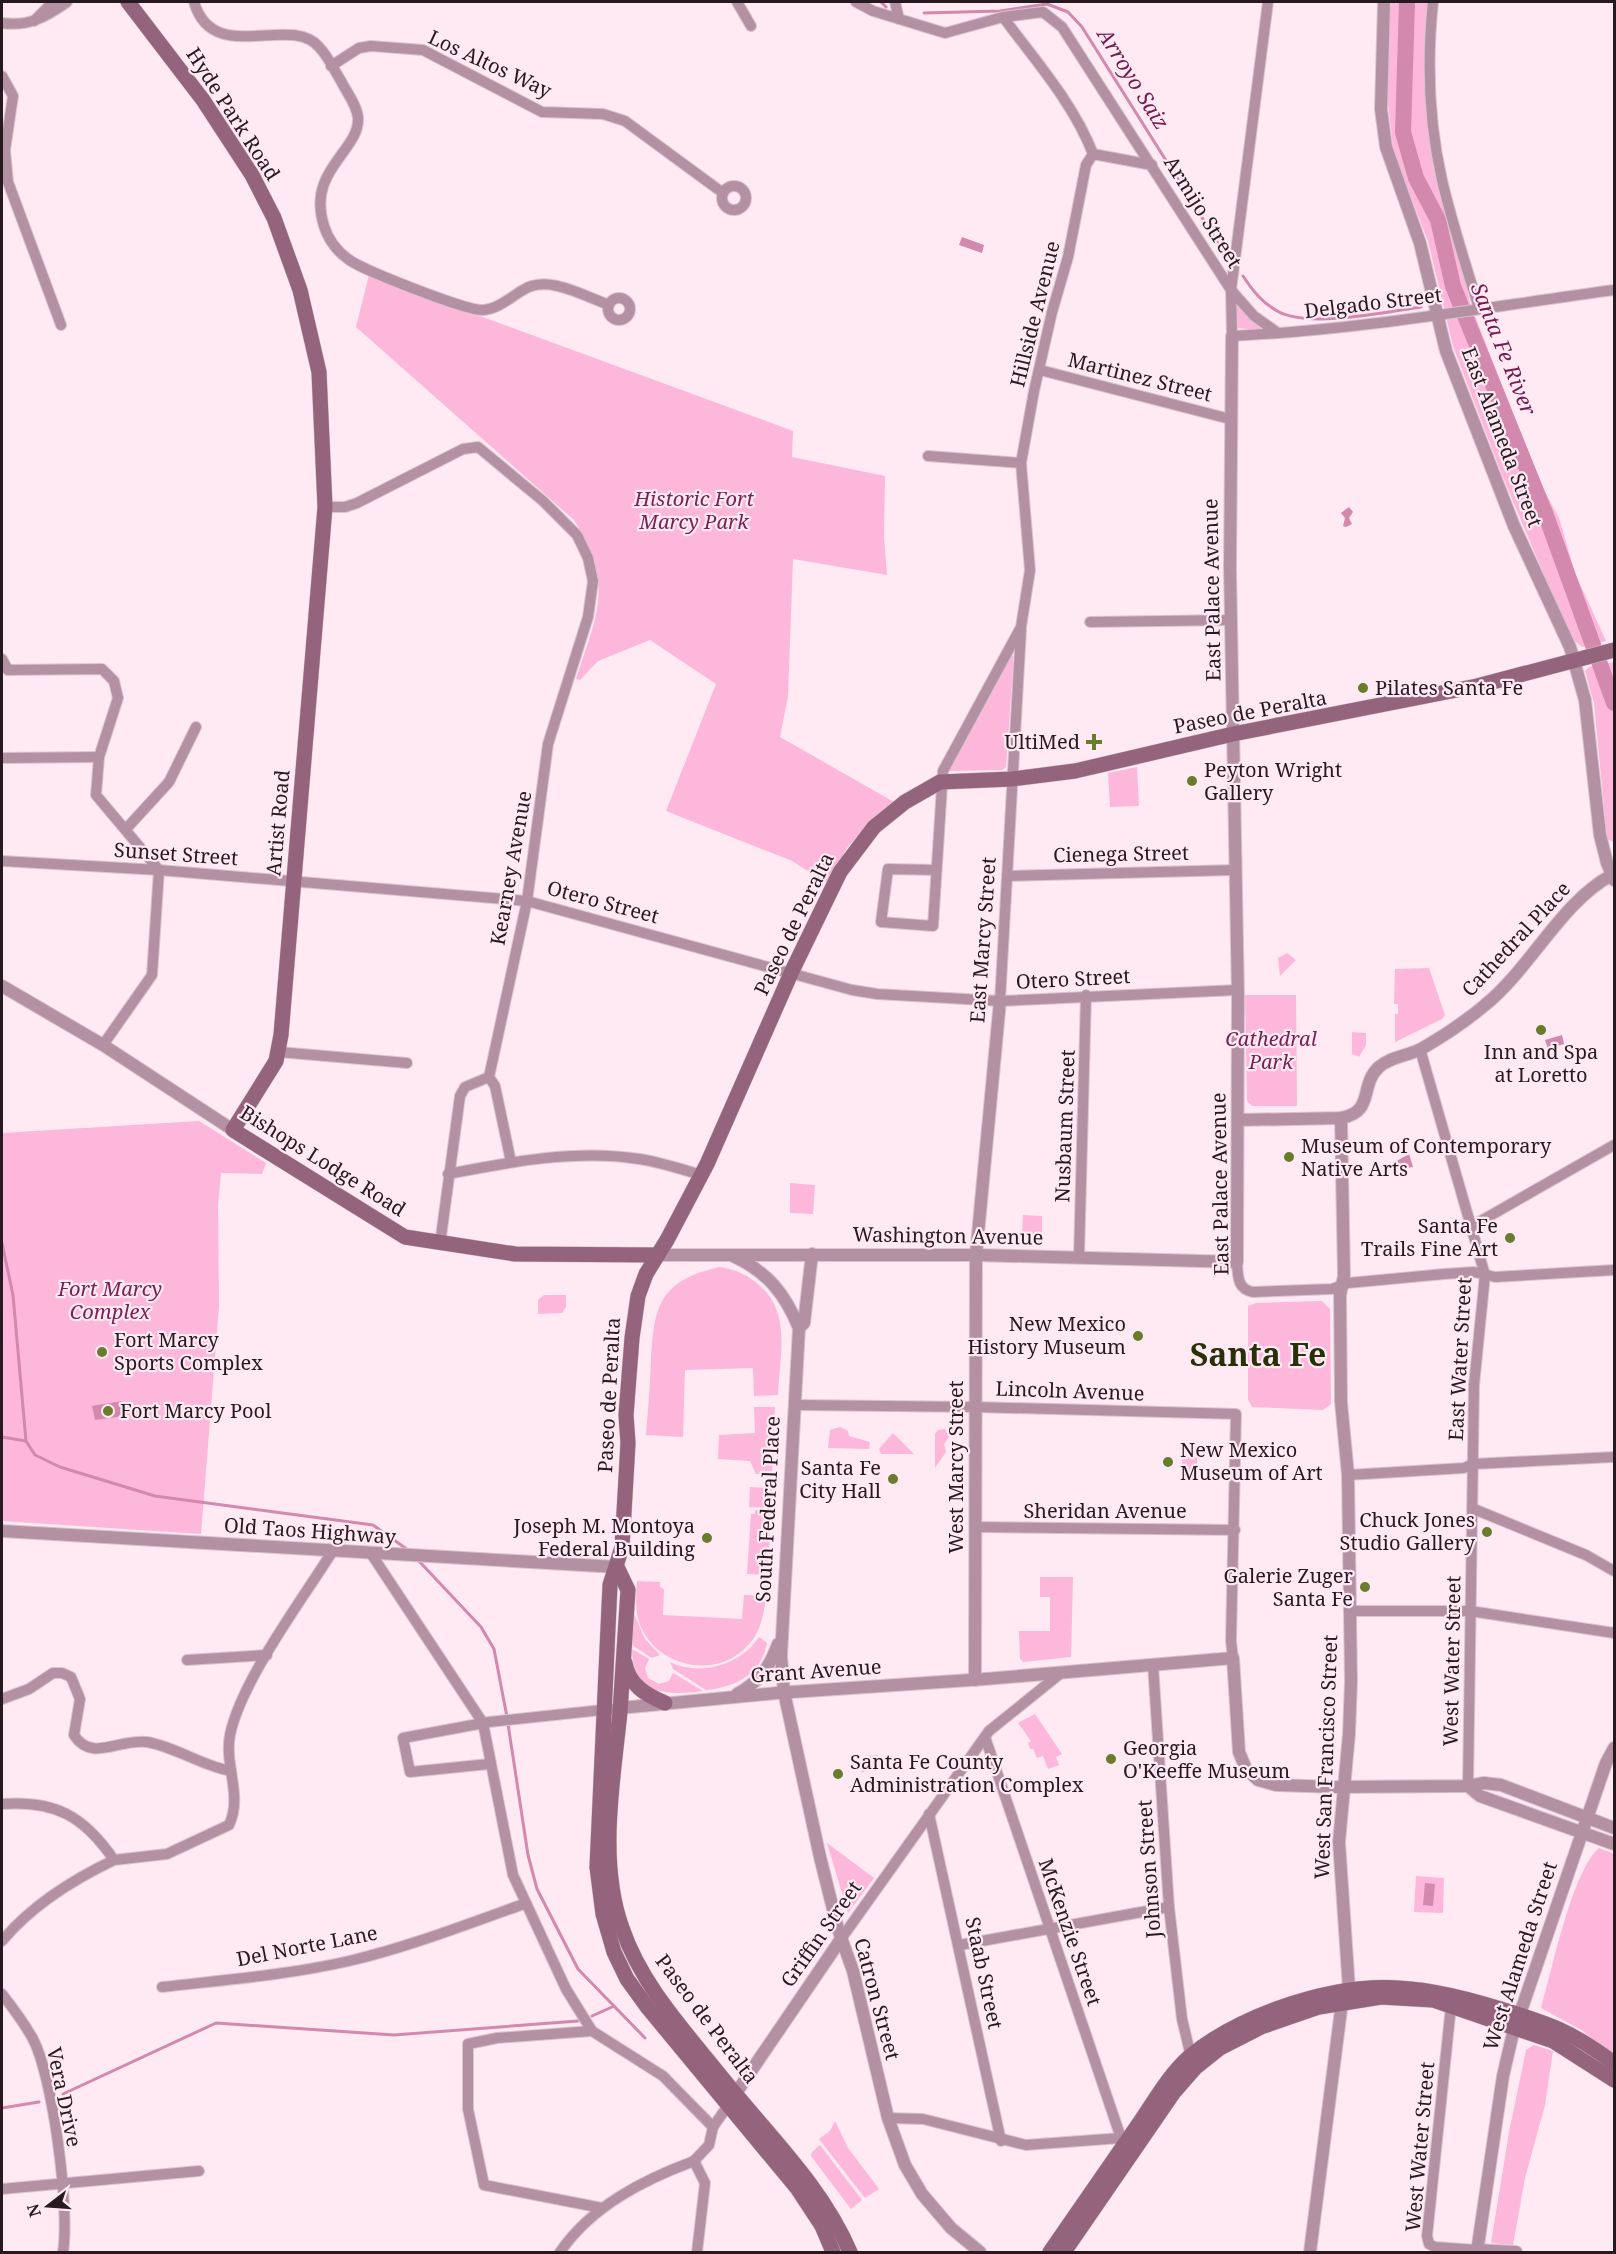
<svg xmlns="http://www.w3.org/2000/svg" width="1616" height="2254" font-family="'Noto Serif',serif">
	<rect width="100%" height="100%" fill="#ffe9f3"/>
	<g fill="#fdb7da">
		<path d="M1390,2H1428L1425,36L1426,89L1470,303L1505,393L1526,457L1559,518L1575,573L1606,641L1582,647L1570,637L1502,475L1453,346L1428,241L1394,154L1387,97Z"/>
		<path d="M369,275L793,431L792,457L885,476L884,538L887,575L793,559L788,696L780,737L894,802L871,821L847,848L827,883L792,861L666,811L716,684L650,640L598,661L580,680L576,679C598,612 614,584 574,520L356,327Z"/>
		<path d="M1237,305L1262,326L1260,330L1237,328Z"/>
		<path d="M1010,656H1013V668L1006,767L1002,770L949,771Z"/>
		<path d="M1614,662V842L1607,839L1594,703L1585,671L1589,667Z"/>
		<path d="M1137,767L1139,806L1110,807L1108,773Z"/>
		<path d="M1287,953L1296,960L1280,976L1278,958Z"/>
		<path d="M1429,968L1445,1015L1442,1019L1395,1042V1014H1398V1004H1394L1395,969Z"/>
		<path d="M1245,995H1296L1297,1106H1252L1247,1101Z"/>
		<path d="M1352,1032L1366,1033V1045L1359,1057L1352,1054Z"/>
		<path d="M199,1121L266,1163L262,1174L221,1173L218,1205L219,1306L201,1534L2,1521V1133Z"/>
		<path d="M790,1183L815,1185L813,1214L790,1213Z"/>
		<path d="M1023,1215L1042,1216V1235L1022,1234Z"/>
		<path d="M719,1267C735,1269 748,1275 760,1286C792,1314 779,1358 778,1395L754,1396L753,1368L685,1370L683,1437L646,1435C648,1410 650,1386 651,1361C654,1306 659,1281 719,1267Z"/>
		<path d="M544,1295H566V1307L562,1313L538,1314V1300Z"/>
		<path d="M1322,1301L1330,1309L1331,1404L1323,1410L1252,1407L1248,1399V1306L1256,1303Z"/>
		<path d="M754,1407H775L772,1474H756L750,1461L718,1459L719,1435L755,1433Z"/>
		<path d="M840,1427L848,1431L849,1436L870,1442L869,1449L828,1448L830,1430Z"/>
		<path d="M945,1429L949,1437L944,1444L946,1452L935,1468V1434L938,1430Z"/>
		<path d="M893,1433L914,1454H881L879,1449Z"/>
		<rect x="1182" y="1457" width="15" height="20"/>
		<path d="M750,1487L772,1488L771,1508L749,1507Z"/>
		<path d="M755,1510L771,1511L768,1575L747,1574L751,1514H755Z"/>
		<path d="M1040,1577H1073L1071,1657L1023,1662L1020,1659L1019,1631H1050V1597H1040Z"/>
		<path d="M637,1581L660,1582V1587L664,1589L663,1615L742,1619L744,1595L766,1596C764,1613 761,1631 749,1644C718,1681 655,1668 639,1622C635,1609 636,1595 637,1581Z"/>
		<path d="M634,1614L645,1639L660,1655L652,1658L632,1645Z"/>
		<path d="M759,1637L767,1643C761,1675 736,1687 706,1690L673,1669L670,1662C700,1677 741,1665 759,1637Z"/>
		<path d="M632,1649L649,1659L645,1668L648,1678L659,1684L669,1681L673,1673L703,1691C668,1696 632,1695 632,1649Z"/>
		<path d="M1035,1714L1062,1754L1056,1757L1059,1765L1048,1769L1043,1756L1037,1758L1033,1749H1030L1028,1743L1031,1741L1018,1723Z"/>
		<path d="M878,1755L874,1768L861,1773L865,1756Z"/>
		<path d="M827,1843L874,1878L848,1913Z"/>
		<path d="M1599,1848L1614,1854V2059L1583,2031L1541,2008C1552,1971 1572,1871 1599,1848Z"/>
		<path d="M1416,1876L1444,1878L1443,1913L1414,1912Z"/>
		<path d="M1534,2045L1553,2051L1545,2105L1525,2178L1513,2245L1491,2243L1509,2132L1526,2050Z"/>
		<path d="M835,2121L848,2148L879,2189L865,2198L819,2139L830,2131Z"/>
		<path d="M820,2145L862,2200L851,2209L811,2156L812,2152Z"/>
	</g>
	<g fill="#d388ae">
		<path d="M962,237L984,245L982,253L959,245Z"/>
		<path d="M1349,507L1353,512L1349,518L1352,524L1346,527L1343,526L1345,518L1341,513Z"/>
		<path d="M1562,1035L1564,1044L1548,1049L1545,1040Z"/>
		<path d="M1409,1154L1413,1167L1394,1170L1393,1163Z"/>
		<path d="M122,1401L124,1416L95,1420L92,1406Z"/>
		<path d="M1425,1883L1435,1884L1433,1906L1423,1905Z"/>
	</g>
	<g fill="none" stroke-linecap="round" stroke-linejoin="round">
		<g stroke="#d388ae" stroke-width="3">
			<path d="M881,2L886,7"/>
			<path d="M924,13L1000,11L1047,4L1068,12L1082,27L1228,259"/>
			<path d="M1243,276C1253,291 1262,303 1279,312C1310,328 1386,312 1421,307"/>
			<path d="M2,1243L13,1295L26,1441L35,1455L60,1467L155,1496L373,1525L408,1550"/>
			<path d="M2,1437L26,1441"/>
			<path d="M417,1559L481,1627L494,1649L507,1717"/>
			<path d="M508,1724L528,1855L537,1889L578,1969L645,2038"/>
			<path d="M592,2016L612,2007"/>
			<path d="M63,2094L216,2023L394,2035L578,2021"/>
			<path d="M2,2108L39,2102"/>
		</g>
		<path stroke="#d388ae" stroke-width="16" d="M1407,2L1403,132L1416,178L1438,220L1453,286L1545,513L1614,703"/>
		<defs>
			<g id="minor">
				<path d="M194,2C213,67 290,13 319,47C328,56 334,70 341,81C347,93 357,105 358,118C360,151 306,170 324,226C328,239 337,251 348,259C362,270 467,311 483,310C498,309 511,297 523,290C548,274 584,296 609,305"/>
				<path d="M737,2L751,26"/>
				<path d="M856,2L873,11L945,33L1003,17L1043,12L1062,27L1231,290L1254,316L1278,333"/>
				<path d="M895,2L899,19"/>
				<path d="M1268,2L1231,290L1232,336C1360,330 1487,307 1614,290"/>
				<path d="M1433,2C1427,60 1429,123 1442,180C1452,223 1466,266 1479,308"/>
				<path d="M34,21L53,2"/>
				<path d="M2,23C28,27 46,17 67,2"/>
				<path d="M331,66L359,48L371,46L423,50L542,112L603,114L625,121L723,193"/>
				<path d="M2,76L13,96L5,150L8,182L61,325"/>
				<path d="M1093,154L1152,165"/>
				<circle cx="734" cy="198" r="12"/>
				<circle cx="619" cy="309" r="11"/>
				<path d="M1040,370L1230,419"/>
				<path d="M928,456L1021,463"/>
				<path d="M325,507H345L357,503L463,449L478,447L543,501L577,535L588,558L593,581L588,617L548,744L527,901L489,1077L495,1086L511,1162"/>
				<path d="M1090,622L1231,620"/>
				<path d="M2,659L8,670"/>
				<path d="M8,670L102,669L114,681L118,698L99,757L96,795L159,870L152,975L103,1045"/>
				<path d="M2,758L99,757"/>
				<path d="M126,829L169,782L196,727"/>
				<path d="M2,861L159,870L527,901L852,990L877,994L1000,1001L1237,990"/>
				<path d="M936,870L888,869L881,922L933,926L943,771L1021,627L1030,570L1021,463L1034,391L1052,312L1068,257L1086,165L1093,154C1074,104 1035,60 1003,17"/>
				<path d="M1007,876L1235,870"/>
				<path d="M1000,1001L1021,630"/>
				<path d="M1420,1049L1485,1275L1474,1385L1468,1786"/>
				<path d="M279,1052L407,1063"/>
				<path d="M448,1174C510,1162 576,1149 639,1159C660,1162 681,1169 701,1175"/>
				<path d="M1472,1226L1614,1145"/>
				<path d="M440,1244L460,1096L465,1087L489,1077"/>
				<path d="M1079,1257L1086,995"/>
				<path d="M1237,1262C1238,1276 1237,1289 1253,1292L1332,1289L1348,1283L1444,1274L1474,1272L1495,1277L1614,1270"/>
				<path d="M794,1405L975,1407L1236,1414L1231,1641L1233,1658"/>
				<path d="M1348,1475L1464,1468L1473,1464L1614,1457"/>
				<path d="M1474,1509L1586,1555L1614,1571"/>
				<path d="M975,1527L1235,1530"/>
				<path d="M372,1555L483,1723L513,1875L566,1989L592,2031L663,2076L713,2127"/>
				<path d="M1350,1611H1470L1614,1633"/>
				<path d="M187,1660L267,1655"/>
				<path d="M1153,1665L1169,1907L1182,2019L1192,2061"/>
				<path d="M2,1699L29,1689L53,1673H62L71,1677L80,1699L74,1735C92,1763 119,1738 147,1742C176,1747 202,1766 231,1771"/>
				<path d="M985,1737L1121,2138"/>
				<path d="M489,1764L410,1772L403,1738L489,1722L611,1709"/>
				<path d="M2,1804C55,1800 84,1816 114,1860L167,1854L229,1825C243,1796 224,1765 230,1735C241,1681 302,1600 332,1552"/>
				<path d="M929,1814L1001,2141"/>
				<path d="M841,1939L989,1731L1061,1673"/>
				<path d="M2,1941C32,1905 72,1880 114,1860"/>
				<path d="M960,1945L1169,1907"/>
				<path d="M162,1987C224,1980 288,1975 349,1961C409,1947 467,1924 524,1904"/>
				<path d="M2,1994C13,2008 24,2023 33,2039C53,2078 70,2209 63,2252"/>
				<path d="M1451,2006L1427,2236L1429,2244L1435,2247L1477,2250"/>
				<path d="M592,2031L497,2038L468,2044V2109L484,2185L602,2208"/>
				<path d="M888,2118L923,2119L1026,2145L1121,2138"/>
				<path d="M2,2189L199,2171"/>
				<path d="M560,2252C592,2206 643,2180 694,2161"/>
				<path d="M697,2252L705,2183L694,2161L709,2145L713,2127L729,2104"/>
			</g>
			<g id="tertiary">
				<path d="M1384,2L1381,109L1386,147L1420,243L1446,351L1514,526L1570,647L1585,700L1600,835L1607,863L1614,880"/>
				<path d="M2,986L103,1045L233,1130"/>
				<path d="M1238,1120L1341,1118C1375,1112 1359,1085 1379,1067C1390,1057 1407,1056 1421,1049C1442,1037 1466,1021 1485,1005C1530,969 1562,901 1612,875"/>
				<path d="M658,1255H976L1237,1262L1238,997L1230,569L1232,336"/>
				<path d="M733,1256C768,1272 785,1294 799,1328L781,1656L784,1692L820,1857L838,1929L853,1971L888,2118L905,2165L922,2194L951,2228L980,2252"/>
				<path d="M799,1328L804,1323L812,1254"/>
				<path d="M2,1531L617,1567"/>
				<path d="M975,1680L976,1255L1000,1001"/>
				<path d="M737,1694C758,1683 770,1667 778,1644"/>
				<path d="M620,1708L777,1693L985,1679L1233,1658L1239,1752L1246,1769L1258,1780L1276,1785L1334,1787L1468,1786L1484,1783L1501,1785L1614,1828"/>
				<path d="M1468,1786L1480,1796L1614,1844"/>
				<path d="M732,2099L841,1939"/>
				<path d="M1477,2250L1516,2252"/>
				<path d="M1310,2252L1342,2002L1349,1989L1339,1842L1349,1734L1351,1681L1348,1475L1341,1402L1340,1295L1344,1276L1341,1118"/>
				<path d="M1477,2252L1503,2076L1512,2037L1606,1763L1614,1748"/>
			</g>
			<g id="secondary">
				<path d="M128,2L203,100L252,175L274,218L300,290L319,372L325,507L281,1035L276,1061L233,1130L405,1237L515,1254L658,1255"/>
				<path d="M617,1567L628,1590C625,1630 623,1671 620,1712C613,1781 598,1861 622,1928C641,1984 683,2029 719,2074C765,2132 821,2184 850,2252"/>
				<path d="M625,1663C629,1685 646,1695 665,1703"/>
				<path d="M833,2252L822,2226L797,2188L648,2008L627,1979L614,1952L603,1914L597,1867L610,1585L622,1547L628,1443L626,1415L632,1338L638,1296L646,1274L667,1240L707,1164L792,971L840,872L874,827L905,802L940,782L1012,779L1075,771L1233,734L1477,686L1614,650"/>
				<path d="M1050,2252C1080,2209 1110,2165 1140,2122C1155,2100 1169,2075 1189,2057C1215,2035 1244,2021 1276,2009C1359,1979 1414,1982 1497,2008C1548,2023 1571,2031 1614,2063"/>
				<path d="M1064,2252L1174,2092L1195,2068L1220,2048L1261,2027L1319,2007L1381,1997L1433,2000L1553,2041L1614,2080"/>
			</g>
		</defs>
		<use href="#minor" stroke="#d8c4cd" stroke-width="12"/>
		<use href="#tertiary" stroke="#d8c4cd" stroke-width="14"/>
		<use href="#secondary" stroke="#d8c4cd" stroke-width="16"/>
		<use href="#minor" stroke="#b491a2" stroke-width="10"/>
		<use href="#tertiary" stroke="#b491a2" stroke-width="12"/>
		<use href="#secondary" stroke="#94647c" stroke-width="15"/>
	</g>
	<g fill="#687c2c" stroke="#ffe9f3" stroke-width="2">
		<circle cx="1363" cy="688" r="6"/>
		<path d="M1091 733h6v6h6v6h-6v6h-6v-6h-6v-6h6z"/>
		<circle cx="1192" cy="781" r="6"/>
		<circle cx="1541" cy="1030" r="6"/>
		<circle cx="1289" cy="1157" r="6"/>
		<circle cx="1510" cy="1238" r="6"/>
		<circle cx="1138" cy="1336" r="6"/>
		<circle cx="102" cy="1352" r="6"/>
		<circle cx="108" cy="1411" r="6"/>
		<circle cx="1168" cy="1462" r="6"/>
		<circle cx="893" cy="1479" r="6"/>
		<circle cx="1487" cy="1532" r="6"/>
		<circle cx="707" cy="1538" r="6"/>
		<circle cx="1365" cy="1587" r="6"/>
		<circle cx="1111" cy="1759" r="6"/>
		<circle cx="838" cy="1774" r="6"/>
	</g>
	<g text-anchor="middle" stroke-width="4.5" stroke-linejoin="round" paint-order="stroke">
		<g font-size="20" fill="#261920" stroke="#ffe9f3">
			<text transform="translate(490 64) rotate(25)" y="7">Los Altos Way</text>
			<text transform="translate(233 114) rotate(57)" y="7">Hyde Park Road</text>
			<text transform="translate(1203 212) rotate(58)" y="7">Armijo Street</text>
			<text transform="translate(1373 303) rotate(-7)" y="7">Delgado Street</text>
			<text transform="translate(1035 314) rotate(-76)" y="7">Hillside Avenue</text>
			<text transform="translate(1140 377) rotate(14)" y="7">Martinez Street</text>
			<text transform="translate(1502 437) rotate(69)" y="7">East Alameda Street</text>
			<text transform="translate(1212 590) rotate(-91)" y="7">East Palace Avenue</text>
			<text transform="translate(1250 712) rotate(-11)" y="7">Paseo de Peralta</text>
			<text transform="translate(278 823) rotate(-85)" y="7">Artist Road</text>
			<text transform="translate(176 854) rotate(4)" y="7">Sunset Street</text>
			<text transform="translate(1121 854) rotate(-1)" y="7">Cienega Street</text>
			<text transform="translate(511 868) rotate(-80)" y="7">Kearney Avenue</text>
			<text transform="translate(603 902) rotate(15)" y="7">Otero Street</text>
			<text transform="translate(794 924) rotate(-64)" y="7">Paseo de Peralta</text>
			<text transform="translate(1516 939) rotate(-47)" y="7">Cathedral Place</text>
			<text transform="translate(983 940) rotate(-86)" y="7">East Marcy Street</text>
			<text transform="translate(1073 979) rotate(-3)" y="7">Otero Street</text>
			<text transform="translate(1065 1126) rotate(-88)" y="7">Nusbaum Street</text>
			<text transform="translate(323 1161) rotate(32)" y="7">Bishops Lodge Road</text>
			<text transform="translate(1220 1184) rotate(-91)" y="7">East Palace Avenue</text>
			<text transform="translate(948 1236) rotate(1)" y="7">Washington Avenue</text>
			<text transform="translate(1460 1359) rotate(-87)" y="7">East Water Street</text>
			<text transform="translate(1070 1391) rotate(2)" y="7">Lincoln Avenue</text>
			<text transform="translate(609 1395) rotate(-87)" y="7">Paseo de Peralta</text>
			<text transform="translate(956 1467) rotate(-90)" y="7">West Marcy Street</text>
			<text transform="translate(768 1509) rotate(-87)" y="7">South Federal Place</text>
			<text x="1105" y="1518">Sheridan Avenue</text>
			<text transform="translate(310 1531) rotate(4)" y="7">Old Taos Highway</text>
			<text transform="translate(1452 1661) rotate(-89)" y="7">West Water Street</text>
			<text transform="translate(816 1671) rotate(-4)" y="7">Grant Avenue</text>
			<text transform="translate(1326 1757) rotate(-88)" y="7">West San Francisco Street</text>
			<text transform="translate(1149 1869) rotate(-94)" y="7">Johnson Street</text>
			<text transform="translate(1070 1932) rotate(71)" y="7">McKenzie Street</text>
			<text transform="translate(821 1934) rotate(-55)" y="7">Griffin Street</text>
			<text transform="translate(307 1946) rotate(-11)" y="7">Del Norte Lane</text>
			<text transform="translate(1520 1956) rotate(-72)" y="7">West Alameda Street</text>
			<text transform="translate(984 1973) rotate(78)" y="7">Staab Street</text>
			<text transform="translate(877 1999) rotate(75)" y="7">Catron Street</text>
			<text transform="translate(707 2019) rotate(53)" y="7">Paseo de Peralta</text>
			<text transform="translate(64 2097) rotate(78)" y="7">Vera Drive</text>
			<text transform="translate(1420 2147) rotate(-85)" y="7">West Water Street</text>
		</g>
		<g font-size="20" font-style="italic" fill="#792155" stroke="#ffe9f3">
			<text x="694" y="506">Historic Fort<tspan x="694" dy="23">Marcy Park</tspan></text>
			<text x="1271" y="1046">Cathedral<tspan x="1271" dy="23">Park</tspan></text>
			<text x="110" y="1296">Fort Marcy<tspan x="110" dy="23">Complex</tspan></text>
		</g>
		<g font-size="20" fill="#261920" stroke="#ffe9f3" text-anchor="start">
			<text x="1375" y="695">Pilates Santa Fe</text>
			<text x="1080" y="749" text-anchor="end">UltiMed</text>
			<text x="1204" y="777">Peyton Wright<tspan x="1204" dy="23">Gallery</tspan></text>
			<text x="1541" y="1059" text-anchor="middle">Inn and Spa<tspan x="1541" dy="23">at Loretto</tspan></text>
			<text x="1301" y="1153">Museum of Contemporary<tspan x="1301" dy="23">Native Arts</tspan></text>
			<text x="1498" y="1233" text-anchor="end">Santa Fe<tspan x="1498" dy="23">Trails Fine Art</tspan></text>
			<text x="1126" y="1331" text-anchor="end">New Mexico<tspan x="1126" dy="23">History Museum</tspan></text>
			<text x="114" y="1347">Fort Marcy<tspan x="114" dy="23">Sports Complex</tspan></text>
			<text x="120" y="1418">Fort Marcy Pool</text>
			<text x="1180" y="1457">New Mexico<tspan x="1180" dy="23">Museum of Art</tspan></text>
			<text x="881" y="1475" text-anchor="end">Santa Fe<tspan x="881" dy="23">City Hall</tspan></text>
			<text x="1475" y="1527" text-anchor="end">Chuck Jones<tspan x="1475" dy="23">Studio Gallery</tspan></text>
			<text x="695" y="1533" text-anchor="end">Joseph M. Montoya<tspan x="695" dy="23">Federal Building</tspan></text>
			<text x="1353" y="1583" text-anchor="end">Galerie Zuger<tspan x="1353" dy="23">Santa Fe</tspan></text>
			<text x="1123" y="1755">Georgia<tspan x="1123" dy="23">O'Keeffe Museum</tspan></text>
			<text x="850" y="1769">Santa Fe County<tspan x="850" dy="23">Administration Complex</tspan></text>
		</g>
		<g font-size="21" font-style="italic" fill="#731b50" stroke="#ffe9f3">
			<text transform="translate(1133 79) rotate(58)" y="7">Arroyo Saiz</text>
			<text transform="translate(1503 349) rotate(68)" y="7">Santa Fe River</text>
		</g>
		<g font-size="32" font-weight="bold" fill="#273009" stroke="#ffe9f3">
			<text x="1258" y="1366">Santa Fe</text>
		</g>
	</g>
	<rect width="1616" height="2254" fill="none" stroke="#261920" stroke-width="6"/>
	<g transform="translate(48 2206) rotate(253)" stroke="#ffe9f3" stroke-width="4.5" paint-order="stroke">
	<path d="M0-4.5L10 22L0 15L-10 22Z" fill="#261920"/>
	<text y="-9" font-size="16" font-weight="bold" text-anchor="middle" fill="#261920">N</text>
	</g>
</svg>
